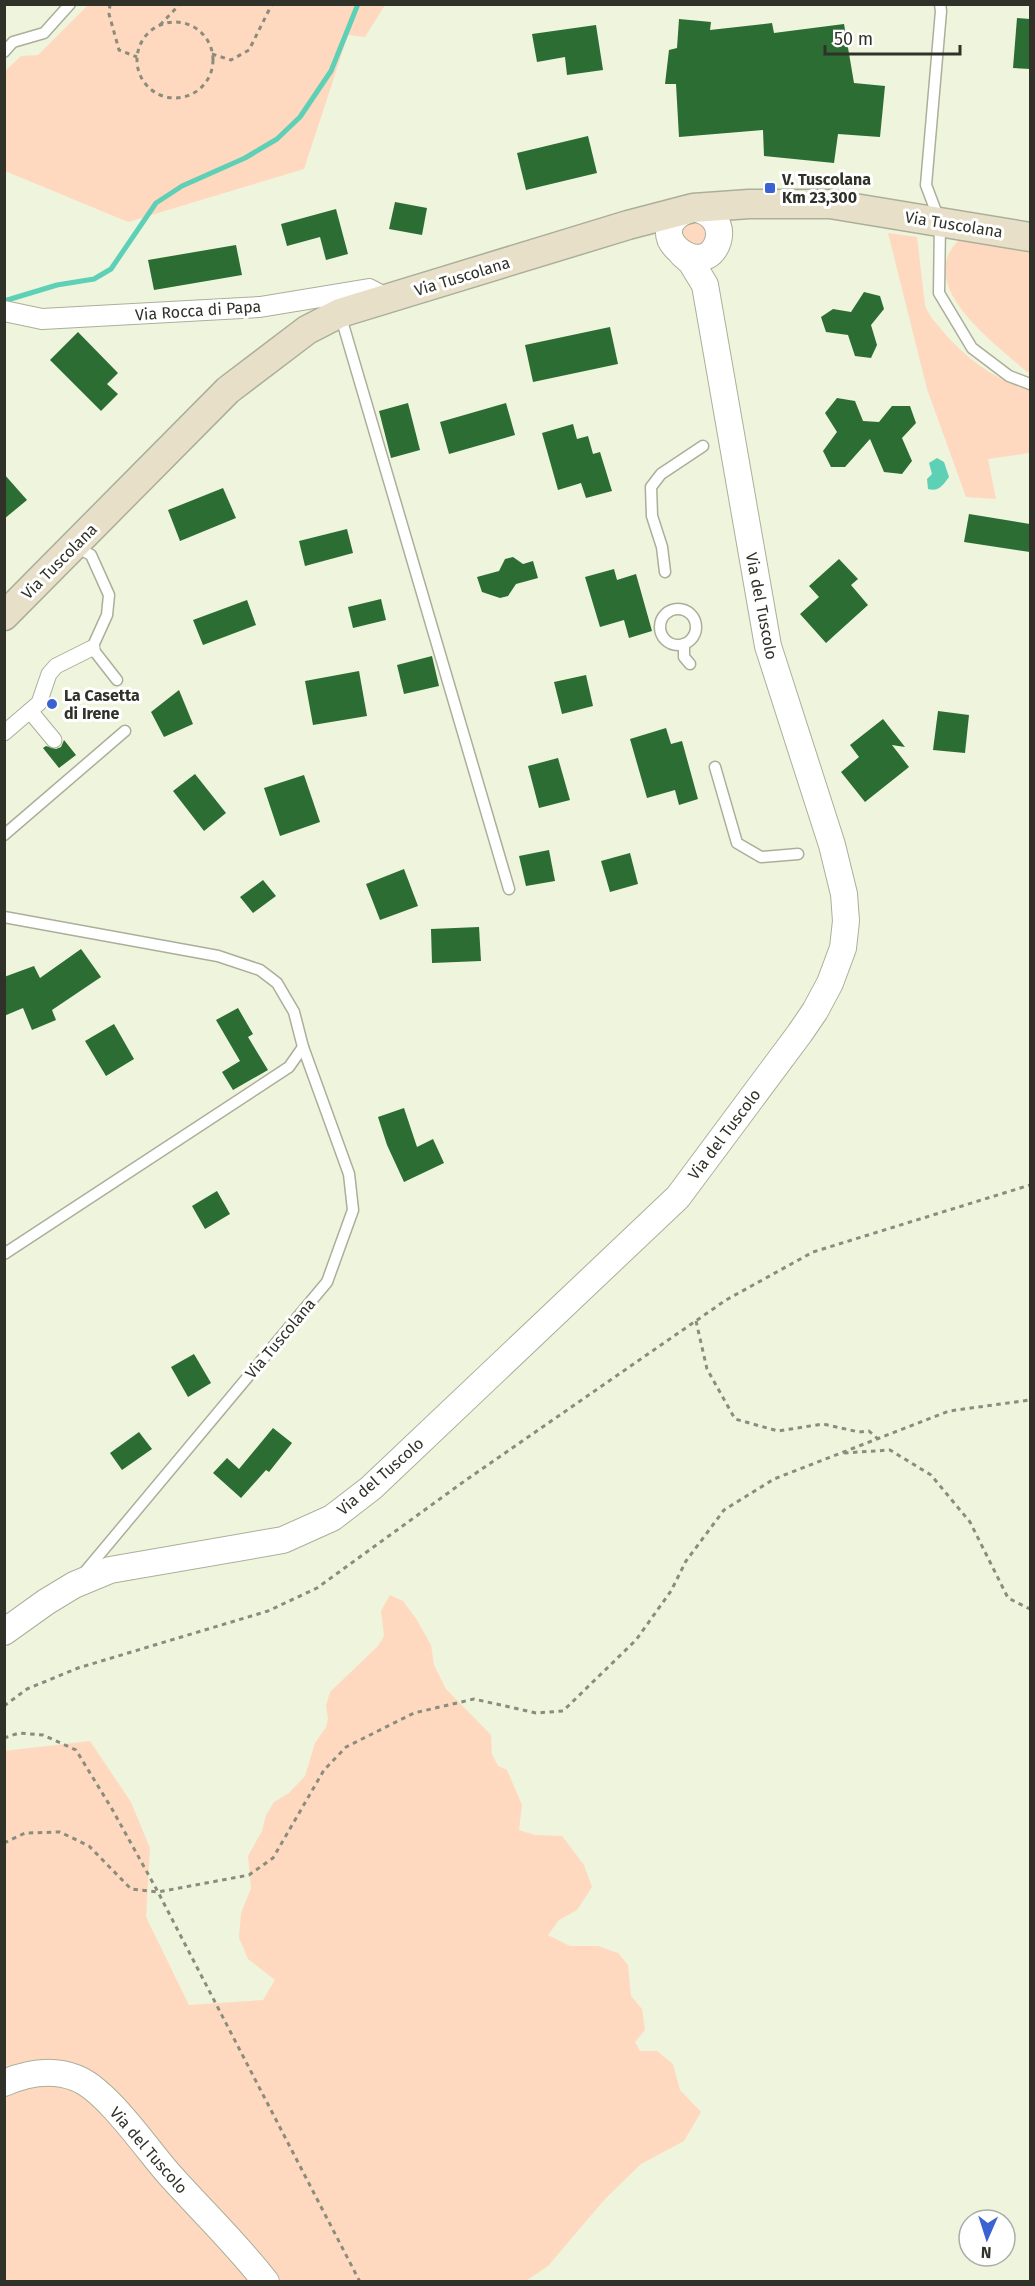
<svg xmlns="http://www.w3.org/2000/svg" width="1035" height="2286" font-family="'Fira Sans',sans-serif">
	<rect width="100%" height="100%" fill="#eff4dd"/>
	<g fill="#ffd9bf">
		<path d="M89,4H385V5L365,37L348,35L304,169L128,222L5,171V71L21,56L38,55Z"/>
		<path d="M695,222L705,228L707,236L701,246L685,244L682,231L684,227Z"/>
		<path d="M888,233L917,237L925,305C929,317 938,325 946,335C971,362 994,379 1030,390V453L988,459L996,499L966,497L927,389Z"/>
		<path d="M960,239L1030,253V371L1027,372C996,344 911,284 960,239Z"/>
		<path d="M390,1595L403,1601L417,1620L431,1645L434,1665L446,1689L491,1735L492,1754L498,1766L507,1770L522,1805L519,1830L535,1835L562,1836L584,1865L592,1887L577,1910L559,1920L548,1935L570,1946H598L618,1953L628,1965L631,1996L642,2009L645,2030L635,2042L640,2051H657L673,2064L680,2090L701,2112L684,2141L641,2164L605,2199L548,2266L526,2281H5L4,1751L90,1741L131,1802L150,1848L146,1917L189,2005L263,2000L275,1980L248,1959L239,1938L241,1913L251,1888L248,1856L262,1831L266,1815L274,1802L289,1793L305,1776L315,1743L326,1727L328,1719L326,1706L330,1692L378,1646L384,1636L381,1611Z"/>
	</g>
	<path fill="#5dd0b6" d="M937,458L944,462L949,477C943,485 939,492 928,489L927,479L932,474L929,463Z"/>
	<g fill="none" stroke-linecap="round" stroke-linejoin="round">
		<path stroke="#5dd0b6" stroke-width="5" d="M4,301L57,285L94,279L111,269L156,203L182,186L245,158L277,139L300,117L331,71L358,4"/>
	</g>
	<g fill="#2b6d33">
		<path d="M1017,18L1030,19V69L1013,68Z"/>
		<path d="M679,19L711,22L710,30L772,23L774,33L844,24L854,83L885,86L880,137L838,134L834,163L764,156L763,130L679,137L676,84H665L669,50L677,48Z"/>
		<path d="M596,25L603,70L567,75L565,57L537,62L532,34Z"/>
		<path d="M588,136L597,173L526,190L517,153Z"/>
		<path d="M395,202L427,208L422,235L389,229Z"/>
		<path d="M336,209L348,254L326,260L320,237L287,246L281,224Z"/>
		<path d="M236,245L242,275L154,290L148,260Z"/>
		<path d="M864,292L880,296L884,309L871,325L877,345L871,358L855,356L848,335L826,332L821,317L833,309L851,312Z"/>
		<path d="M610,327L618,364L533,382L525,345Z"/>
		<path d="M78,332L118,373L107,384L118,394L101,411L50,360Z"/>
		<path d="M837,398L855,401L863,421L879,422L892,406H910L916,423L902,438L912,461L902,474L884,472L870,439L845,467H831L823,451L837,432L825,413Z"/>
		<path d="M408,403L420,450L391,458L379,411Z"/>
		<path d="M506,403L515,435L449,454L440,422Z"/>
		<path d="M573,424L577,439L588,436L593,454L600,452L612,491L586,498L581,483L558,490L542,433Z"/>
		<path d="M4,474L27,500L4,519Z"/>
		<path d="M223,488L236,518L180,541L168,510Z"/>
		<path d="M969,514L1030,524V552L964,542Z"/>
		<path d="M347,529L353,553L305,566L299,541Z"/>
		<path d="M513,557L523,564L533,561L538,578L516,584L508,596L500,598L482,592L477,577L499,571L505,559Z"/>
		<path d="M839,559L858,579L851,585L868,605L826,643L800,614L819,597L809,586Z"/>
		<path d="M614,569L617,580L636,574L652,631L629,638L624,620L600,627L585,577Z"/>
		<path d="M381,599L386,620L353,628L348,607Z"/>
		<path d="M247,600L256,625L203,645L193,620Z"/>
		<path d="M432,656L439,686L404,694L397,665Z"/>
		<path d="M359,671L367,716L313,725L305,681Z"/>
		<path d="M586,675L593,706L562,714L554,682Z"/>
		<path d="M179,690L193,724L164,737L151,712Z"/>
		<path d="M938,711L969,715L965,753L933,750Z"/>
		<path d="M883,719L905,747L892,745L909,767L865,802L841,772L859,757L850,745Z"/>
		<path d="M666,728L671,744L682,741L698,799L679,805L675,790L647,798L630,739Z"/>
		<path d="M64,740L76,755L59,768L43,748L46,746L56,749L61,747Z"/>
		<path d="M558,758L570,800L539,808L528,766Z"/>
		<path d="M195,774L226,813L204,831L173,791Z"/>
		<path d="M304,775L320,822L280,836L264,788Z"/>
		<path d="M549,850L555,881L526,886L519,856Z"/>
		<path d="M630,853L638,884L610,892L601,861Z"/>
		<path d="M404,869L418,906L380,920L366,884Z"/>
		<path d="M263,880L276,896L253,913L240,897Z"/>
		<path d="M479,927L481,961L432,963L431,929Z"/>
		<path d="M81,949L101,977L52,1010L56,1020L32,1030L23,1008L4,1016V977L34,966L40,978Z"/>
		<path d="M238,1008L253,1034L248,1037L268,1070L233,1090L222,1072L240,1061L216,1020Z"/>
		<path d="M114,1024L134,1059L106,1076L85,1041Z"/>
		<path d="M404,1108L417,1147L433,1139L444,1163L404,1182L387,1145L378,1117Z"/>
		<path d="M217,1191L230,1214L205,1229L192,1206Z"/>
		<path d="M194,1354L211,1383L188,1397L171,1367Z"/>
		<path d="M273,1428L292,1443L269,1472L266,1470L241,1498L213,1473L227,1458L239,1469Z"/>
		<path d="M139,1432L152,1449L122,1470L110,1453Z"/>
	</g>
	<g fill="none" stroke-linecap="round" stroke-linejoin="round">
		<defs>
			<g id="service">
				<path d="M940,4L941,11L926,185L940,222L939,293L972,348L1009,376L1030,384"/>
				<path d="M4,52L13,42L44,33L70,4"/>
				<path d="M340,314L509,889"/>
				<path d="M74,546L91,555L109,595L107,615L92,648L117,680"/>
				<path d="M665,572L662,547L652,516L651,487L661,474L703,446"/>
				<circle cx="678" cy="627" r="18"/>
				<path d="M684,644V657L690,664"/>
				<path d="M715,767L737,843L761,857L798,854"/>
				<path d="M4,835L125,731"/>
				<path d="M4,917L218,956L260,970L277,983L294,1012L303,1047L289,1067L4,1254"/>
				<path d="M84,1573L327,1282L353,1210L349,1174L303,1047"/>
			</g>
			<g id="pedestrian">
				<path d="M30,711L54,740"/>
				<path d="M4,733L39,703L49,674L56,666L92,648"/>
			</g>
			<path id="minor" d="M4,311L42,319L260,307L369,289L388,299"/>
			<g id="tertiary">
				<path d="M687,210C637,233 705,284 718,241C723,223 710,211 693,208"/>
				<path d="M4,1632L46,1602L74,1585L110,1570L283,1540L332,1518L371,1488L678,1197L800,1033L815,1011L830,983L843,948L846,921L844,894L832,845L768,646L705,285L691,262L682,254"/>
				<path d="M4,2083C27,2073 53,2069 76,2078C106,2089 146,2148 168,2173C200,2209 236,2243 266,2282"/>
			</g>
			<path id="secondary" d="M4,616L228,390L307,330L340,313L628,225L693,208L749,204H830L1030,237"/>
		</defs>
		<use href="#service" stroke="#abaf9a" stroke-width="13"/>
		<use href="#pedestrian" stroke="#abaf9a" stroke-width="17"/>
		<use href="#minor" stroke="#abaf9a" stroke-width="22"/>
		<use href="#tertiary" stroke="#abaf9a" stroke-width="28"/>
		<use href="#secondary" stroke="#abaf9a" stroke-width="31"/>
		<g stroke="#8a8d7e" stroke-width="3" stroke-dasharray="4.5 4.5" stroke-linecap="butt">
			<path d="M110,4L109,14L119,50L137,57"/>
			<circle cx="175" cy="60" r="38"/>
			<path d="M160,25L180,4"/>
			<path d="M212,54L231,60L249,50L272,4"/>
			<path d="M696,1321L707,1369L735,1419L778,1431L823,1424L859,1432L869,1431L878,1439"/>
			<path d="M844,1453L890,1450L931,1475L970,1522L1008,1598L1030,1609"/>
			<path d="M4,1706L27,1689L78,1668L268,1611L317,1588L466,1480L726,1300L813,1252L1030,1185"/>
			<path d="M4,1738L19,1733L43,1735L76,1750L112,1809L158,1892L360,2282"/>
			<path d="M4,1843L25,1833L60,1832L89,1846L131,1889L158,1892L249,1875L273,1858L324,1770L346,1747L414,1713L474,1699L536,1713L563,1711L636,1640L671,1591L686,1561L724,1510L774,1479L949,1411L1030,1400"/>
		</g>
		<use href="#service" stroke="#fff" stroke-width="10"/>
		<use href="#pedestrian" stroke="#fff" stroke-width="15"/>
		<use href="#minor" stroke="#fff" stroke-width="20"/>
		<use href="#tertiary" stroke="#fff" stroke-width="26"/>
		<use href="#secondary" stroke="#e8dfc9" stroke-width="28"/>
	</g>
	<g fill="#3b62d3" stroke="#fff" stroke-width="2">
		<rect x="764" y="182" width="12" height="12" rx="3"/>
		<circle cx="52" cy="704" r="6"/>
	</g>
	<g text-anchor="middle" stroke-width="6" stroke-linejoin="round" paint-order="stroke">
		<g font-size="16" font-weight="bold" fill="#303229" stroke="#fff" text-anchor="start">
			<text x="782" y="185">V. Tuscolana<tspan x="782" dy="18">Km 23,300</tspan></text>
			<text x="64" y="701">La Casetta<tspan x="64" dy="18">di Irene</tspan></text>
		</g>
		<g font-size="16" fill="#303229" stroke="#fff">
			<text transform="translate(954 224) rotate(9)" y="6">Via Tuscolana</text>
			<text transform="translate(462 276) rotate(-17)" y="6">Via Tuscolana</text>
			<text transform="translate(198 310) rotate(-4)" y="6">Via Rocca di Papa</text>
			<text transform="translate(59 561) rotate(-45)" y="6">Via Tuscolana</text>
			<text transform="translate(762 606) rotate(79)" y="6">Via del Tuscolo</text>
			<text transform="translate(724 1134) rotate(-53)" y="6">Via del Tuscolo</text>
			<text transform="translate(280 1338) rotate(-50)" y="6">Via Tuscolana</text>
			<text transform="translate(380 1476) rotate(-41)" y="6">Via del Tuscolo</text>
			<text transform="translate(149 2150) rotate(49)" y="6">Via del Tuscolo</text>
		</g>
	</g>
	<rect width="1035" height="2286" fill="none" stroke="#303229" stroke-width="12"/>
	<g transform="translate(987 2238) rotate(183)"><circle r="28" fill="#ffffff" stroke="#acada9" stroke-width="1.5"/>
	<path d="M0-4.5L10 22L0 15L-10 22Z" fill="#3b62d3"/>
	<text y="-9" font-size="16" font-weight="bold" text-anchor="middle" fill="#303229">N</text>
	</g>
	<path d="M825 45v9h135v-9" fill="none" stroke="#303229" stroke-width="3"/>
	<text x="834" y="45" font-size="18" fill="#303229" stroke="#ffffff" stroke-width="4.5" paint-order="stroke">50 m</text>
</svg>
